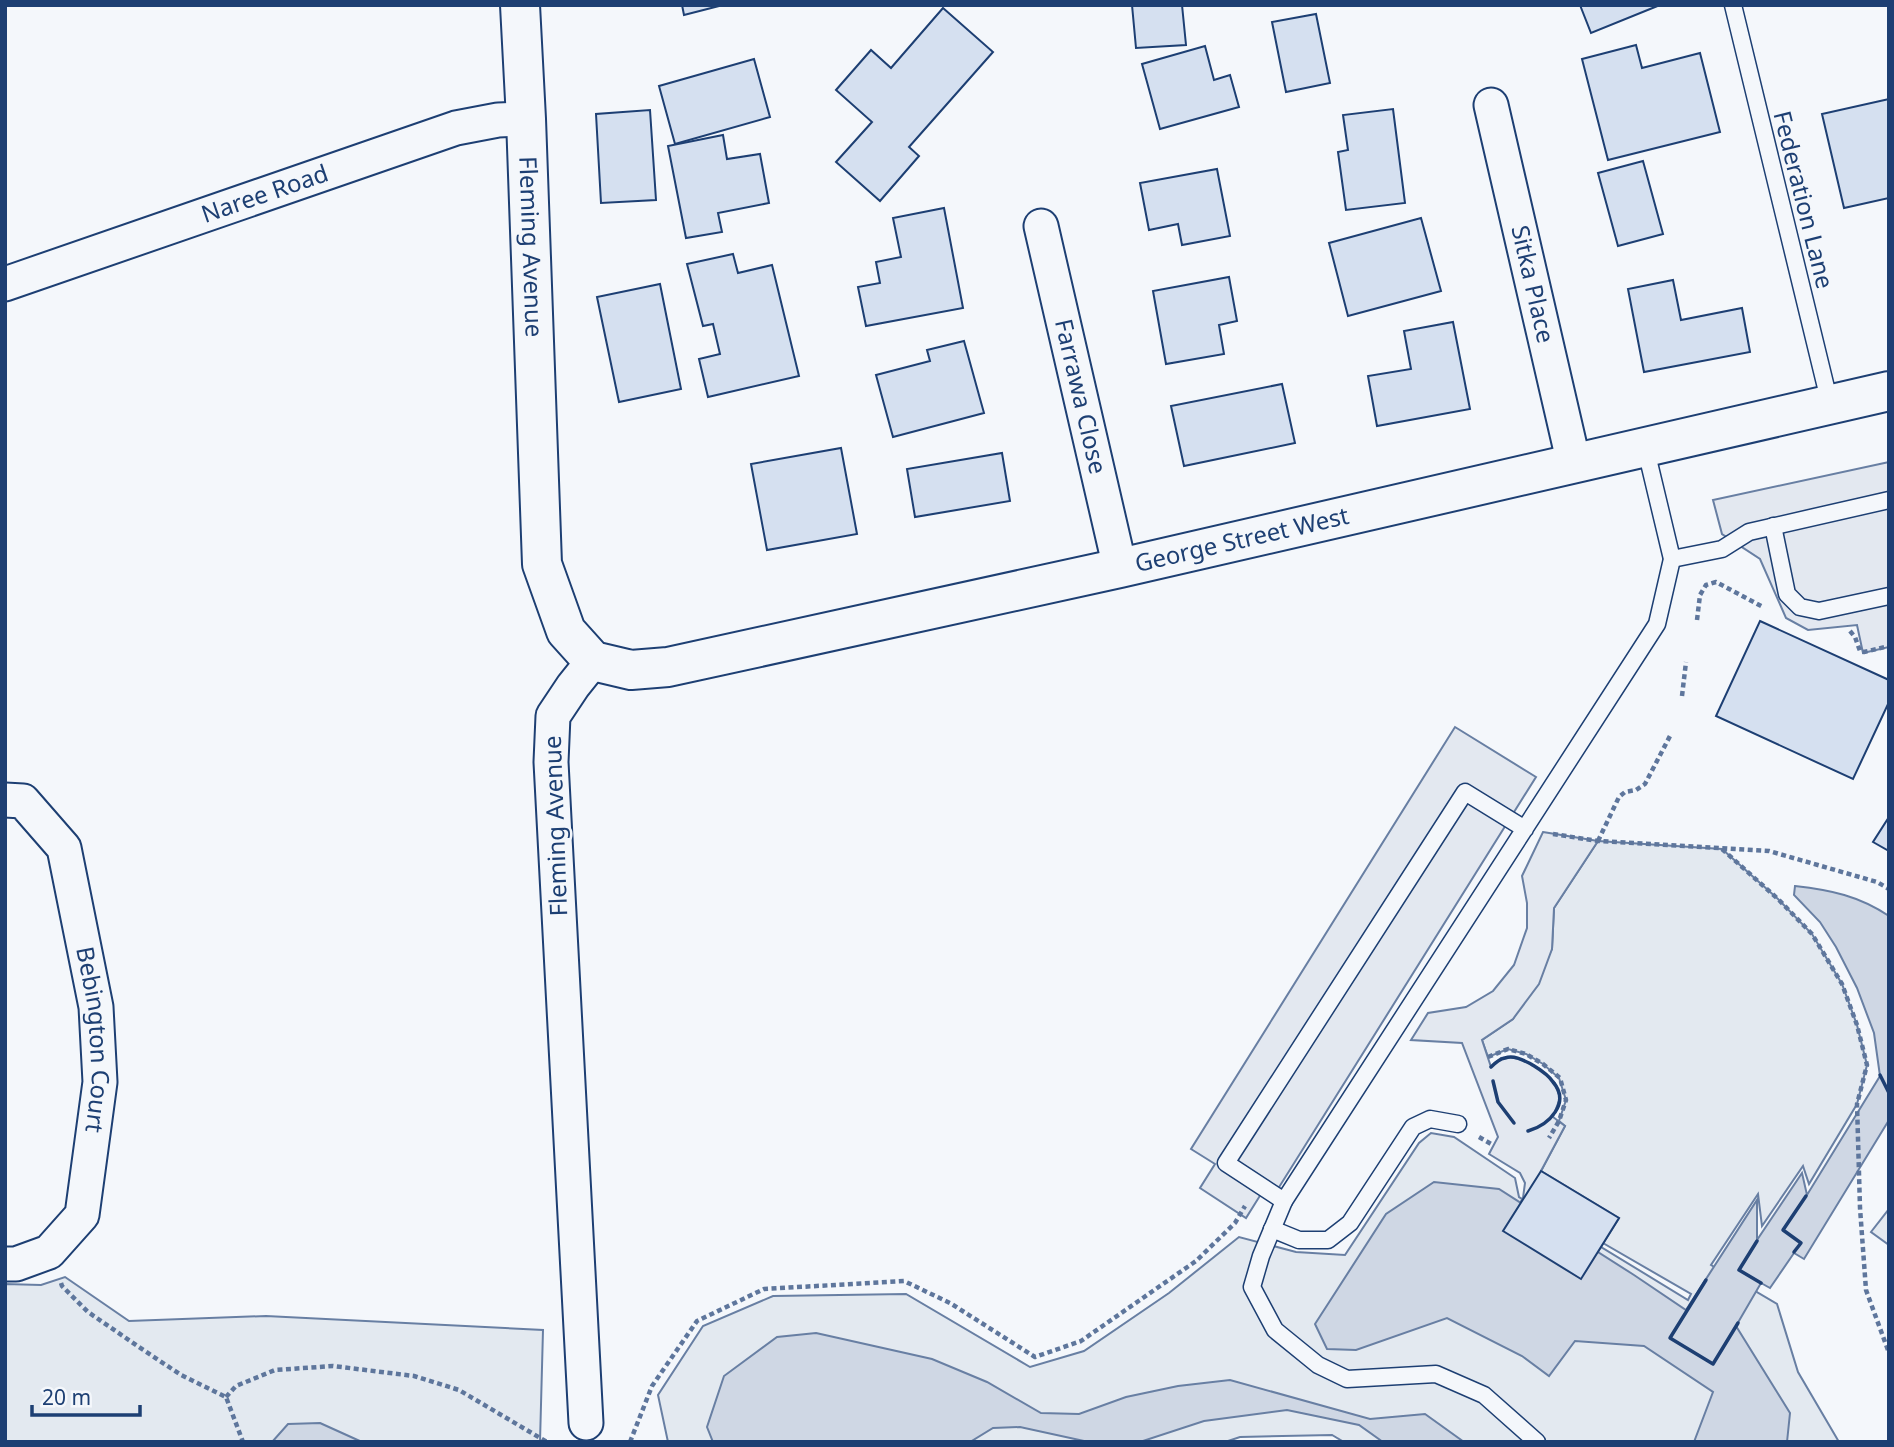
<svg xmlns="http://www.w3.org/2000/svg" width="1894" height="1447" font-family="'Noto Sans',sans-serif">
	<rect width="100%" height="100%" fill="#f4f7fb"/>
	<g fill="#e3e9f0" stroke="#687fa3" stroke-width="2">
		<path d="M1598,841L1722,849L1778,899L1812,934L1842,984L1857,1025L1867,1065L1857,1104L1809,1184L1803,1166L1762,1226L1758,1194L1711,1265L1777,1304L1798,1372L1839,1442H1344L1332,1435L1240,1437L1225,1442H668L658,1395L703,1326L773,1296L906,1294L1030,1367L1084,1351L1169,1293L1239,1237L1296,1252L1345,1255L1419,1143L1431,1133L1454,1137L1515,1178L1519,1197L1688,1300L1691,1294L1603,1243L1541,1171L1565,1126L1559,1121L1566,1100L1559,1078L1543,1064L1526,1054L1508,1049L1488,1057L1482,1040L1513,1019L1552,949L1554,908Z"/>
		<path d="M1889,1209V1245L1871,1232Z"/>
		<path d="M65,1277L129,1321L266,1316L543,1330L540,1442H5V1284L41,1285Z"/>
	</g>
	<g fill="#e3e8f0" stroke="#687fa3" stroke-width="2">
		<path d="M1889,462V647L1863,653L1857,625L1808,630L1786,618L1760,559L1722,534L1713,500Z"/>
		<path d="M1455,727L1536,777L1271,1200L1261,1194L1246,1218L1200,1188L1215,1164L1191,1149Z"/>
		<path d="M1543,832L1598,841L1554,908L1552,949L1539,984L1513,1019L1482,1040L1491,1067L1501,1058L1510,1057L1523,1060L1540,1069L1555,1083L1560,1098L1553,1117L1565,1126L1541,1171L1619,1218L1581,1279L1503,1231L1523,1198L1525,1183L1520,1173L1489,1154L1498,1137L1462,1043L1411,1040L1428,1013L1466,1007L1493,991L1514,965L1527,928V903L1522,876Z"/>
	</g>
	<g fill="#cfd7e4" stroke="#687fa3" stroke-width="2">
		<path d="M1795,886C1831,890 1859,896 1889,916V1120L1804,1259L1794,1253L1770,1288L1761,1283L1736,1326L1790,1413L1787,1442H1694L1713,1392L1644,1346L1575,1341L1549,1376L1522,1356L1447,1318L1356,1350L1327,1349L1315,1324L1386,1214L1434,1182L1499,1189L1634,1275L1686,1310L1757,1200V1240L1802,1173L1807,1195L1880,1076L1874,1033L1857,988L1836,947L1820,922L1794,895Z"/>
		<path d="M816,1333L932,1359L987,1382L1041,1413L1079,1414L1126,1397L1178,1386L1230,1380L1370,1419L1425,1414L1464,1442H1383L1359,1425L1287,1410L1204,1421L1143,1441H1084L1020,1427L993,1428L970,1442H713L707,1427L724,1376L777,1337Z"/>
		<path d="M320,1423L362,1442H272L288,1424Z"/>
	</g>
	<g fill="#d5e0f0" stroke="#1d3f73" stroke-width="2">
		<path d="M682,5H723L684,15Z"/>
		<path d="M1132,5H1182L1186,45L1136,48Z"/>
		<path d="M1580,5H1660L1591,33Z"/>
		<path d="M943,8L993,52L909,147L919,156L880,201L836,162L872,122L836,90L871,50L891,68Z"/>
		<path d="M1316,14L1330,83L1286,92L1272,22Z"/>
		<path d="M1636,45L1642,68L1700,53L1720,132L1608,160L1582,59Z"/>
		<path d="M1205,46L1214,80L1230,75L1239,107L1160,129L1142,64Z"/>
		<path d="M754,59L770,117L675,144L659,86Z"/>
		<path d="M1889,99V198L1844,208L1822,114Z"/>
		<path d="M1393,109L1405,203L1346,210L1338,152L1348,150L1343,115Z"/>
		<path d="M650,110L656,200L601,203L596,114Z"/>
		<path d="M723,135L727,159L760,154L769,203L718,213L722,232L686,238L668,146Z"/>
		<path d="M1643,161L1663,234L1618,246L1598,173Z"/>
		<path d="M1217,169L1230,236L1182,245L1178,224L1149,230L1140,183Z"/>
		<path d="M944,208L963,308L866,326L858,287L880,283L876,262L901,257L893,218Z"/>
		<path d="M1421,218L1441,291L1348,316L1329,243Z"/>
		<path d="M733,254L738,273L772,265L799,376L708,397L699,359L720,354L713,324L703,326L687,264Z"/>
		<path d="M1229,277L1237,321L1219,325L1224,354L1166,364L1153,291Z"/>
		<path d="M1673,280L1681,320L1742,308L1750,352L1644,372L1628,289Z"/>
		<path d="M660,284L681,389L619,402L597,297Z"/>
		<path d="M1453,322L1470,409L1377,426L1368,376L1411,369L1404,331Z"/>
		<path d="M964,341L984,413L893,437L876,375L930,361L927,350Z"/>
		<path d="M1282,384L1295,443L1184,466L1171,406Z"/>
		<path d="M841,448L857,534L767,550L751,464Z"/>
		<path d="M1002,453L1010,501L915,517L907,469Z"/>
		<path d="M1760,621L1889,680V702L1853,779L1716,716Z"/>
		<path d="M1889,817V851L1873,842Z"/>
		<path d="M1541,1171L1619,1218L1581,1279L1503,1231Z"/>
	</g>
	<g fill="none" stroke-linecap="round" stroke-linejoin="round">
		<defs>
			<g id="lane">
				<path d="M1733,5L1830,404"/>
				<path d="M1773,526L1787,594L1800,607L1819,611L1889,596"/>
				<path d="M1672,559L1722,549L1749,532L1889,500"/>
				<path d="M1525,829L1465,792L1226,1163L1284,1201L1657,624L1672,559L1645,446"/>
				<path d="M1284,1201L1261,1256L1252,1287L1275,1330L1318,1365L1347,1379L1436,1374L1484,1395L1537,1442"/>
				<path d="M1272,1229L1299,1240H1328L1350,1223L1413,1127L1430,1119L1458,1124"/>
			</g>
			<g id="street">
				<path id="s1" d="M1491,105L1574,464"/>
				<path id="s2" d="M1041,226L1120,568"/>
				<path id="s3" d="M5,284L456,128L498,120L526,119"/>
				<path id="s4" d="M5,800L23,801L64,848L96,1007L100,1082L82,1215L49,1252L16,1264H5"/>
				<path d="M586,1423L551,762L553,716L573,686L593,661"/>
			</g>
			<g id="secondary">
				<path id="s5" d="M520,5L526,119L542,564L566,631L593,661L631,670L668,667L1120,568L1889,391"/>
			</g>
		</defs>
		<use href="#lane" stroke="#1d3f73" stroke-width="19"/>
		<use href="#street" stroke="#1d3f73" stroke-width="37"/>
		<use href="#secondary" stroke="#1d3f73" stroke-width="42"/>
		<g stroke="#5e769c" stroke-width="4.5" stroke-dasharray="5 3.5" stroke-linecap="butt">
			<path d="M1697,620L1700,595L1706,585L1716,582L1763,607"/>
			<path d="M1850,631L1855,637L1860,651L1864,652L1889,646"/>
			<path d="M1682,696L1686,662"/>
			<path d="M1553,834L1598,841L1769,851L1877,882L1889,889"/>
			<path d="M1598,841L1619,797L1625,792L1636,790L1645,784L1670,736"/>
			<path d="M1722,849L1778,899L1812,934L1842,984L1857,1025L1867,1065L1857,1104L1860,1208L1866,1290L1889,1353"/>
			<path d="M1488,1057L1508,1049L1526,1054L1543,1064L1560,1078L1566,1100L1559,1121L1549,1138"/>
			<path d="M1479,1137L1493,1145"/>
			<path d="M61,1283L62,1286L88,1312L139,1347L181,1375L226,1397L243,1442"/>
			<path d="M226,1397L236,1386L275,1370L333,1366L414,1376L459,1390L547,1442"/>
			<path d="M630,1442L652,1386L697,1321L764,1289L904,1281L950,1303L1035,1357L1081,1341L1196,1261L1235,1223L1245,1206"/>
		</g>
		<use href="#lane" stroke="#f4f7fb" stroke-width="16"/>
		<use href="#street" stroke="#f4f7fb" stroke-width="33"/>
		<use href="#secondary" stroke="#f4f7fb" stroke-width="38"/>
		<g stroke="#1d3f73" stroke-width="3.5">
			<path d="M1491,1067C1495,1063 1499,1059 1505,1058C1514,1055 1523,1060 1531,1064C1539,1069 1548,1074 1553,1082C1571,1103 1549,1125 1528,1131"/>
			<path d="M1880,1075L1889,1093"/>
			<path d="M1493,1081L1498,1102L1514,1123"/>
			<path d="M1757,1241L1739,1270L1761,1283"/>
			<path d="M1794,1252L1801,1243L1783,1230L1806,1196"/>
			<path d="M1706,1280L1670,1338L1713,1364L1738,1323"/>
		</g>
	</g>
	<g text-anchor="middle" stroke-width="5" stroke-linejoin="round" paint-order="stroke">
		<g font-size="24" fill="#1d3f73" stroke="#f4f7fb">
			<text dy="8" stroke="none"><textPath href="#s3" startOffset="275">Naree Road</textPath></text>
			<text transform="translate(1803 200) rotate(76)" y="8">Federation Lane</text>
			<text dy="8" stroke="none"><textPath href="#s5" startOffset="242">Fleming Avenue</textPath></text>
			<text dy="8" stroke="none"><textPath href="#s1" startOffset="184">Sitka Place</textPath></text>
			<text dy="8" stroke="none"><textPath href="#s2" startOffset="175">Farrawa Close</textPath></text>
			<text dy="8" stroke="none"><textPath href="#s5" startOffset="1335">George Street West</textPath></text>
			<text transform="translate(556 826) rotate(-92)" y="8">Fleming Avenue</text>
			<text dy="8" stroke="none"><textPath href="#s4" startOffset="275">Bebington Court</textPath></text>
		</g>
	</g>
	<rect width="1894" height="1447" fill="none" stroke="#1d3f73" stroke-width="14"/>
	<path d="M32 1405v10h108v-10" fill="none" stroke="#1d3f73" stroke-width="3.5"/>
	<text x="42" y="1405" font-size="21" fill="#1d3f73" stroke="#f4f7fb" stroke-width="5" paint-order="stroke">20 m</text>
</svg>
